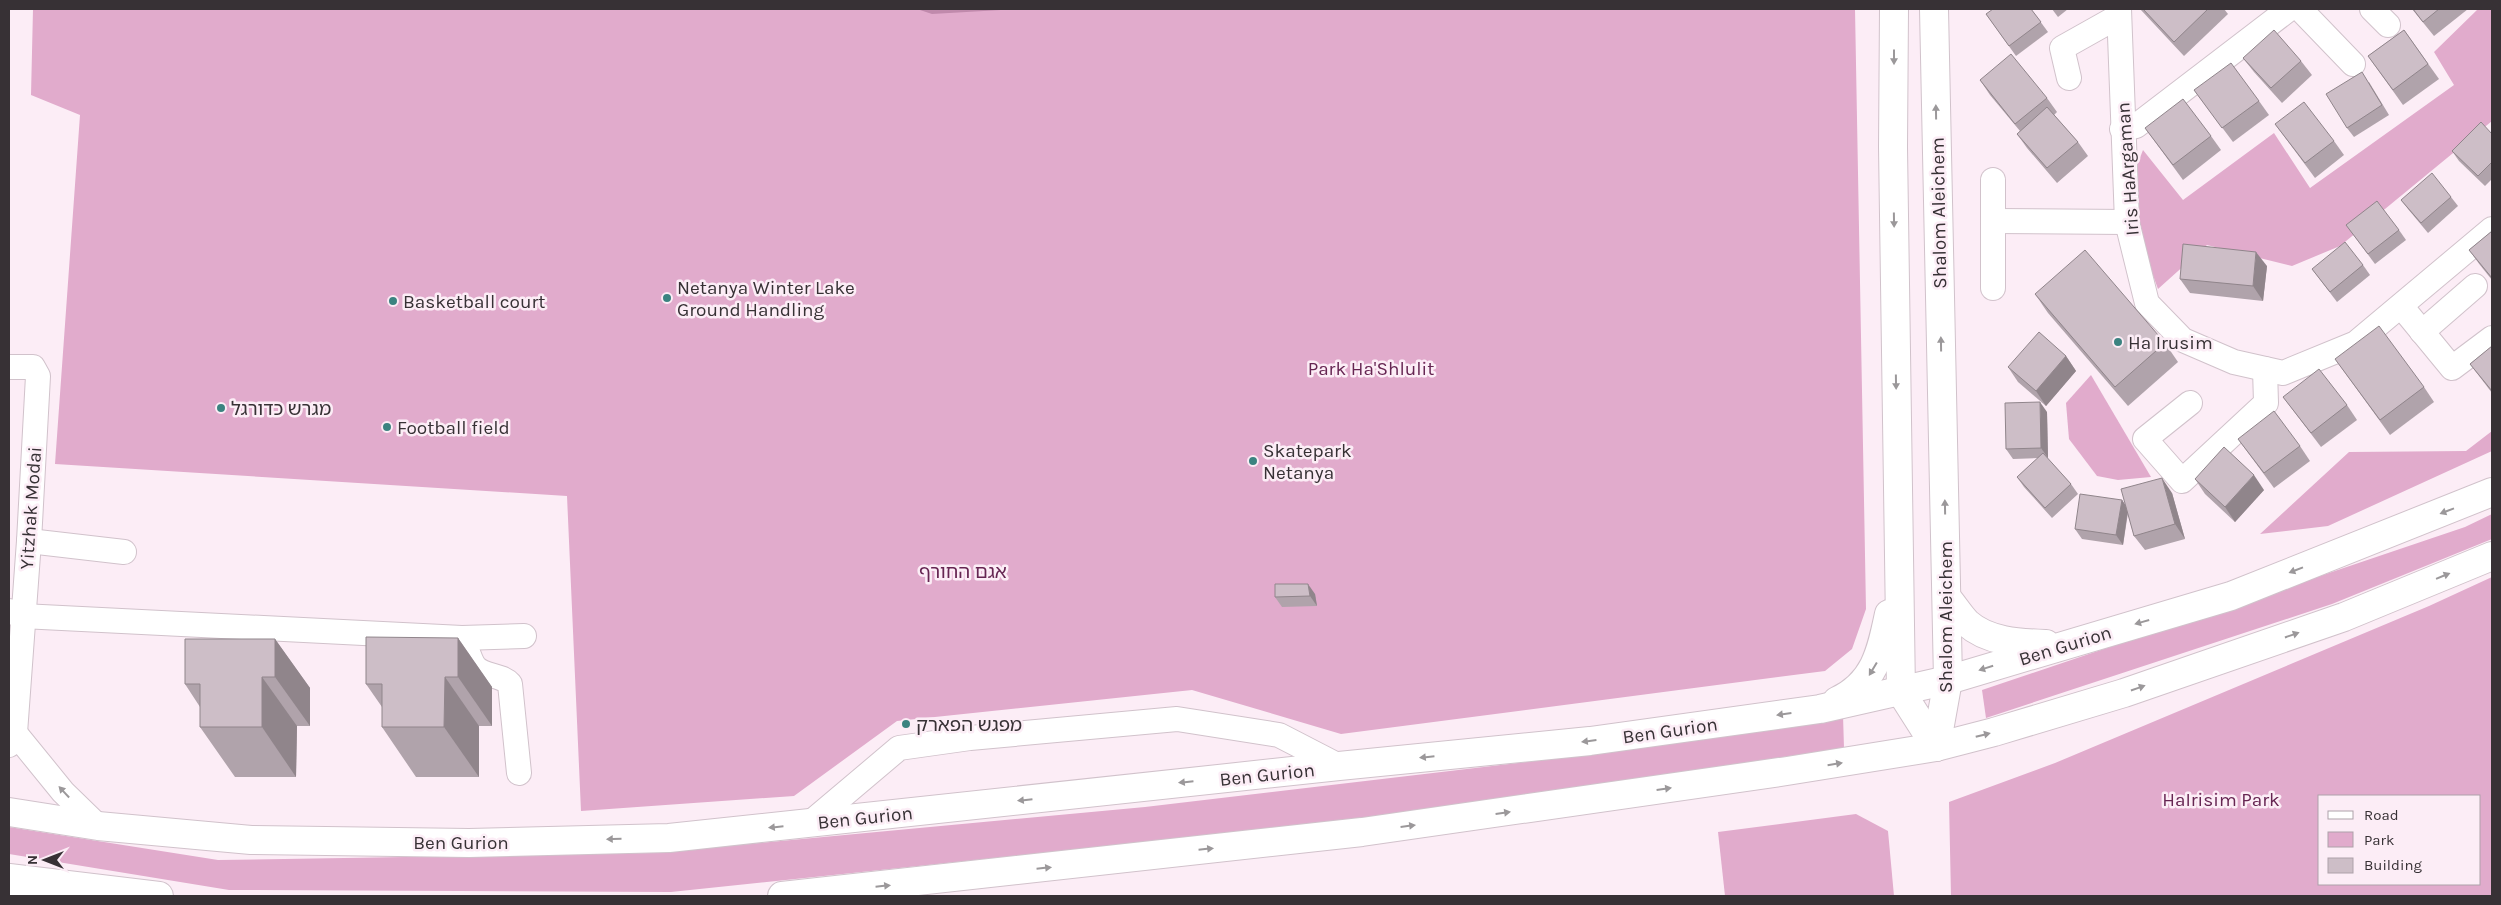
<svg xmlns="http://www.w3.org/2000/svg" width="2501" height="905" font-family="Karla,'Noto Sans Hebrew',sans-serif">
	<rect width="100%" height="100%" fill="#fcedf6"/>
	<g fill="#e1abcc" fill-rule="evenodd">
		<path d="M33,9H1855L1866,609L1852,649L1825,671L1341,734L1192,690L897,721L794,796L581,811L567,496L55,464L80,115L31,95Z"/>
		<path d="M2478,9H2492V121L2340,246L2292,266L2207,245L2158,289L2142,245L2134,173L2143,150L2183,200L2274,133L2310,188L2454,85L2434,52Z"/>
		<path d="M2091,375L2151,477L2118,480L2097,476L2069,439L2066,403Z"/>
		<path d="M2492,431V451L2328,526L2260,534L2349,452L2466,451Z"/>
		<path d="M2492,514V539L2332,604L1986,718L1982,690L2465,527Z"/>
		<path d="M2492,577V896H1951L1949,802L2055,763L2429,606ZM2320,796H2480V884H2320Z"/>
		<path d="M1843,715L1844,748L1356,820L671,892L229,890L9,854V827L218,860L651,853L1145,807L1603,753Z"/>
		<path d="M1856,814L1888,831L1894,896H1725L1718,832Z"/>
	</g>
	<path fill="#c08aac" d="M917,9H1019L932,14Z"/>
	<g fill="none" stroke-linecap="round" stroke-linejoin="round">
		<defs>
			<g id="minor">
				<path d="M2119,9L2127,222L2147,303L2183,340L2234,362L2283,373L2356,343L2492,229"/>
				<path d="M2300,9L2353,64"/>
				<path d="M2372,9L2388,25"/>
				<path d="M2069,78L2062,48L2119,16"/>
				<path d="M2122,129L2136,126L2289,9"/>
				<path d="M1993,180V288"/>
				<path d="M1993,221L2127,222"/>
				<path d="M2401,306L2452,368L2492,338"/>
				<path d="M2422,332L2475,286"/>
				<path d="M9,367H33L38,376L29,541L15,733L9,745"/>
				<path d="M2190,403L2145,439L2182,481L2266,403L2265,369"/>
				<path d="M29,541L124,552"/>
				<path d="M9,611L22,616L462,638L524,636"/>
				<path d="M465,644C468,651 470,661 475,667C484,677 501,674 510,684L519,773"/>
				<path d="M15,733L63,792L98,826"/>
				<path d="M809,824L899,748L970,738L1177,719L1279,735L1339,766"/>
				<path d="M9,885L24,896"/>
			</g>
			<g id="major">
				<path d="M1894,9L1893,147L1901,692L1936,747"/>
				<path d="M1934,9L1948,680L1936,747"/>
				<path d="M1947,598C1954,606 1960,616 1967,623C1988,642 2020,643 2046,644"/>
				<path d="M1837,701C1875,683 1881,652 1889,614"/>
				<path d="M9,812L98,826L251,840L469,843L669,838L1339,766L1590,741L1820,709L1948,680L2231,596L2492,492"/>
				<path d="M9,878L159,896"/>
				<path d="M782,896L1362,832L1787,771L1936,747L1994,732L2124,693L2344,617L2492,556"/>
			</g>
		</defs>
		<use href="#minor" stroke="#d1c2cb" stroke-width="26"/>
		<use href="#major" stroke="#d1c2cb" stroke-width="30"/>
		<use href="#minor" stroke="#fff" stroke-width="24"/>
		<use href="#major" stroke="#fff" stroke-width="28"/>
	</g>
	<g fill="#b0a3ab">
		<path d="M2031,9L2048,32L2016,56L1986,14Z"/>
		<path d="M2052,9H2068L2058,17Z"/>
		<path d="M2140,9H2224L2228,14L2184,56Z"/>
		<path d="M2412,9H2468L2434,36Z"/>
		<path d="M2404,30L2439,79L2403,105L2368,56Z"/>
		<path d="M2243,58L2301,61L2312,75L2282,103L2254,72Z"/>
		<path d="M1980,80L2047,98L2057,112L2054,115L2078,142L2088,156L2057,183L2027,148L2017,134L2020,131L1990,95Z"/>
		<path d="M2369,82L2389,115L2354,137L2347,128Z"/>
		<path d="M2194,90L2259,101L2269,115L2233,142Z"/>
		<path d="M2275,124L2334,141L2344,155L2315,178Z"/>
		<path d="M2145,128L2211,136L2221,150L2183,180Z"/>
		<path d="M2492,134V179L2485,186L2459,161L2452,151Z"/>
		<path d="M2451,197L2458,206L2428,233L2408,209L2401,200Z"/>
		<path d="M2346,225L2399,230L2406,240L2375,264Z"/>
		<path d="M2492,231V280L2480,265L2469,250Z"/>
		<path d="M2363,265L2370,275L2337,302L2312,269Z"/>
		<path d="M2267,266L2263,301L2190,293L2180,279Z"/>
		<path d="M2035,294L2165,343L2178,362L2128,406L2048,313Z"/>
		<path d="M2492,346V393L2470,364Z"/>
		<path d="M2066,356L2076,371L2046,406L2018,382L2008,367Z"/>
		<path d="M2335,359L2424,387L2434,402L2390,435Z"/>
		<path d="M2283,397L2347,405L2357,420L2321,447Z"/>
		<path d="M2047,412L2048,458H2047L2071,484L2078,494L2052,518L2024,487L2017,477L2038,458L2013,459L2006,449Z"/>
		<path d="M2238,439L2300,446L2310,461L2274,488Z"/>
		<path d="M2195,479L2264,490L2235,522L2205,494Z"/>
		<path d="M2172,493L2185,539L2145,550L2134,536L2128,513L2123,545L2082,539L2075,529L2122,500L2126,506Z"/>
		<path d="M1315,594L1317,606L1282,607L1275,597Z"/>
		<path d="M458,638L492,687V726H479V777H416L382,727V707L366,684Z"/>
		<path d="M275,639L310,688V726H297L296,777H235L200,727V707L185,684Z"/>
	</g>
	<g fill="#90858b">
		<path d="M2256,252L2267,266L2263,301L2253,286Z"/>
		<path d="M2066,356L2076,371L2046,406L2036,391Z"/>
		<path d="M2040,402L2047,412L2048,458L2041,448Z"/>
		<path d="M2254,475L2264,490L2235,522L2225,507Z"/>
		<path d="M2162,478L2172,493L2185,539L2175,524Z"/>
		<path d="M2122,500L2128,509L2123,545L2116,535Z"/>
		<path d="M1308,584L1315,594L1317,606L1310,596Z"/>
		<path d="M458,638L492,687V726L458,677Z"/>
		<path d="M275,639L310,688V726L275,677Z"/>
		<path d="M262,677L297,726L296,777L262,727Z"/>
		<path d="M445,677L479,726V777L444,727Z"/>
	</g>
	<g fill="#cdbec7" stroke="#90858b">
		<path d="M1993,9H2031L2041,22L2009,46L1986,14Z"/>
		<path d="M2143,9H2208L2174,42Z"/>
		<path d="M2413,9H2439L2423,22Z"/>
		<path d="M2274,30L2301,61L2271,88L2243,58Z"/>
		<path d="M2404,30L2428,64L2393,90L2368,56Z"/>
		<path d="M2011,54L2047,98L2015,124L1980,80Z"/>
		<path d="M2231,63L2259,101L2222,128L2194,90Z"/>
		<path d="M2362,72L2382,105L2347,128L2326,94Z"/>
		<path d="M2183,99L2211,136L2173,165L2145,128Z"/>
		<path d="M2304,102L2334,141L2305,163L2275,124Z"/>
		<path d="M2047,107L2078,142L2047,168L2017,134Z"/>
		<path d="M2481,122L2492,134V162L2478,176L2452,151Z"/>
		<path d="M2432,173L2451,197L2421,223L2401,200Z"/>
		<path d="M2377,201L2399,230L2368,254L2346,225Z"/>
		<path d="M2492,231V278L2469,250Z"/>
		<path d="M2345,242L2363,265L2330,292L2312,269Z"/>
		<path d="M2183,244L2256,252L2253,286L2180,279Z"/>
		<path d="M2085,250L2165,343L2115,387L2035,294Z"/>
		<path d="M2379,326L2424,387L2380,420L2335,359Z"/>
		<path d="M2039,332L2066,356L2036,391L2008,367Z"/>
		<path d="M2492,346V391L2470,364Z"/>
		<path d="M2319,369L2347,405L2311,433L2283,397Z"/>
		<path d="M2040,402L2041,448L2006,449L2005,403Z"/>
		<path d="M2274,411L2300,446L2264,473L2238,439Z"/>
		<path d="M2224,447L2254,475L2225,507L2195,479Z"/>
		<path d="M2043,453L2071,484L2045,508L2017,477Z"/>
		<path d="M2162,478L2175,524L2134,536L2121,489Z"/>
		<path d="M2080,494L2122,500L2116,535L2075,529Z"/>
		<path d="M1275,584H1308L1310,596L1275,597Z"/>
		<path d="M366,637L458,638V677H445L444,727H382V684H366Z"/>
		<path d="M185,639H275V677H262V727H200V684H185Z"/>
	</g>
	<defs><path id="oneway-solid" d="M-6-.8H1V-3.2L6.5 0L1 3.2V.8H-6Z" transform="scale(1.25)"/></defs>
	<g fill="#9b989a">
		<use href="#oneway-solid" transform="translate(1894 57) rotate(90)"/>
		<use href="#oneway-solid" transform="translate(1936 112) rotate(-91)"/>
		<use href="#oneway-solid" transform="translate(1894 220) rotate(89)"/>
		<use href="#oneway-solid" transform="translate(1941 344) rotate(-91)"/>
		<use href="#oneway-solid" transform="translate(1896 382) rotate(89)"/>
		<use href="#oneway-solid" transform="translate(1945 507) rotate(-91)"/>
		<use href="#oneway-solid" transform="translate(2447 511) rotate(159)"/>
		<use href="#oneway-solid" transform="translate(2296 570) rotate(159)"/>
		<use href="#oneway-solid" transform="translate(2443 576) rotate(-22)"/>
		<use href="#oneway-solid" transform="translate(2142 622) rotate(164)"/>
		<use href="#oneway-solid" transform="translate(2292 635) rotate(-19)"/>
		<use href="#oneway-solid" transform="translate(1986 668) rotate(163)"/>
		<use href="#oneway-solid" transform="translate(1873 669) rotate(121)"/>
		<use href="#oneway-solid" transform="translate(2138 688) rotate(-19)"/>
		<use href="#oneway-solid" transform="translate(1784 714) rotate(172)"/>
		<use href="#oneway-solid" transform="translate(1983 735) rotate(-14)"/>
		<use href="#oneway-solid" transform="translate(1589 741) rotate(173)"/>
		<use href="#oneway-solid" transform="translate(1427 757) rotate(174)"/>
		<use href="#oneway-solid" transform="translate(1835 764) rotate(-9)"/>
		<use href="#oneway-solid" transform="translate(1186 782) rotate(174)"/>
		<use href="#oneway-solid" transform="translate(1664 789) rotate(-8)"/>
		<use href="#oneway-solid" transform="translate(64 792) rotate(-133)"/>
		<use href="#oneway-solid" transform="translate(1025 800) rotate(174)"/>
		<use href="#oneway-solid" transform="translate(1503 813) rotate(-8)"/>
		<use href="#oneway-solid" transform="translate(1408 826) rotate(-7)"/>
		<use href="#oneway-solid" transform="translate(776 827) rotate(174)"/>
		<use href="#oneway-solid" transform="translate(614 839) rotate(179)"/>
		<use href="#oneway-solid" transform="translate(1206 849) rotate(-6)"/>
		<use href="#oneway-solid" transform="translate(1044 868) rotate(-6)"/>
		<use href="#oneway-solid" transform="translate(883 886) rotate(-6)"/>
	</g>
	<g fill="#3b8380" stroke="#fcedf6" stroke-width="2">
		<circle cx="667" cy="298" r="5"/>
		<circle cx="393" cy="301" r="5"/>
		<circle cx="2118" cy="342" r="5"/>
		<circle cx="221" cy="408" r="5"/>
		<circle cx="387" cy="427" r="5"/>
		<circle cx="1253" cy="461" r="5"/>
		<circle cx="906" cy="724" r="5"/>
	</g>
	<g text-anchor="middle" stroke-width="5" stroke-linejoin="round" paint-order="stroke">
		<g font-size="19" fill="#373135" stroke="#fcedf6">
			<text transform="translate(2127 169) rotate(-94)" y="7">Iris HaArgaman</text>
			<text transform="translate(1938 213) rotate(-91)" y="7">Shalom Aleichem</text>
			<text transform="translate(30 508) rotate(-86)" y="7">Yitzhak Modai</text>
			<text transform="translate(1945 617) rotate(-90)" y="7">Shalom Aleichem</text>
			<text transform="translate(2065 645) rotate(-17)" y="7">Ben Gurion</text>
			<text transform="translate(1670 730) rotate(-8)" y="7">Ben Gurion</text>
			<text transform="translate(1267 774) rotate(-6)" y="7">Ben Gurion</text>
			<text transform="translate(865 817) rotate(-6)" y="7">Ben Gurion</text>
			<text x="461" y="849">Ben Gurion</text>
		</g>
		<g font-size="19" fill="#373135" stroke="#fcedf6" text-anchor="start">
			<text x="677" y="294">Netanya Winter Lake<tspan x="677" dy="22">Ground Handling</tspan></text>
			<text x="403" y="308">Basketball court</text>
			<text x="2128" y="349">Ha Irusim</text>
			<text x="231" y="415">מגרש כדורגל</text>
			<text x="397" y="434">Football field</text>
			<text x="1263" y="457">Skatepark<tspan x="1263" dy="22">Netanya</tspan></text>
			<text x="916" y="731">מפגש הפארק</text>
		</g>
		<g font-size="19" fill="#662552" stroke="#fcedf6">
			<text x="1371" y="375">Park Ha'Shlulit</text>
			<text x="963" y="578">אגם החורף</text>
			<text x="2221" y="806">HaIrisim Park</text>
		</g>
	</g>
	<rect width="2501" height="905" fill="none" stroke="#373135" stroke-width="20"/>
	<rect x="2318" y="795" width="162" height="90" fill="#fcedf6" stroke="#ada2a9"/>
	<rect x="2328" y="811" width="25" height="8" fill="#ffffff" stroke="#ada2a9"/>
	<text x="2364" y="820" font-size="15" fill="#373135">Road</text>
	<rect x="2328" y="832" width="25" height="15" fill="#e1abcc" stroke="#ada2a9"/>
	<text x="2364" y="845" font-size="15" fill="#373135">Park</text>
	<rect x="2328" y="858" width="25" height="15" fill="#cdbec7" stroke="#ada2a9"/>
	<text x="2364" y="870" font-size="15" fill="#373135">Building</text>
	<g transform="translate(45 860) rotate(270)" stroke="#fcedf6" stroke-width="4" paint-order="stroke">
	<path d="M0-4L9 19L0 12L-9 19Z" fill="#373135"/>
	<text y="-8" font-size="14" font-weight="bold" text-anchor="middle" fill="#373135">N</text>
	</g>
</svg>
